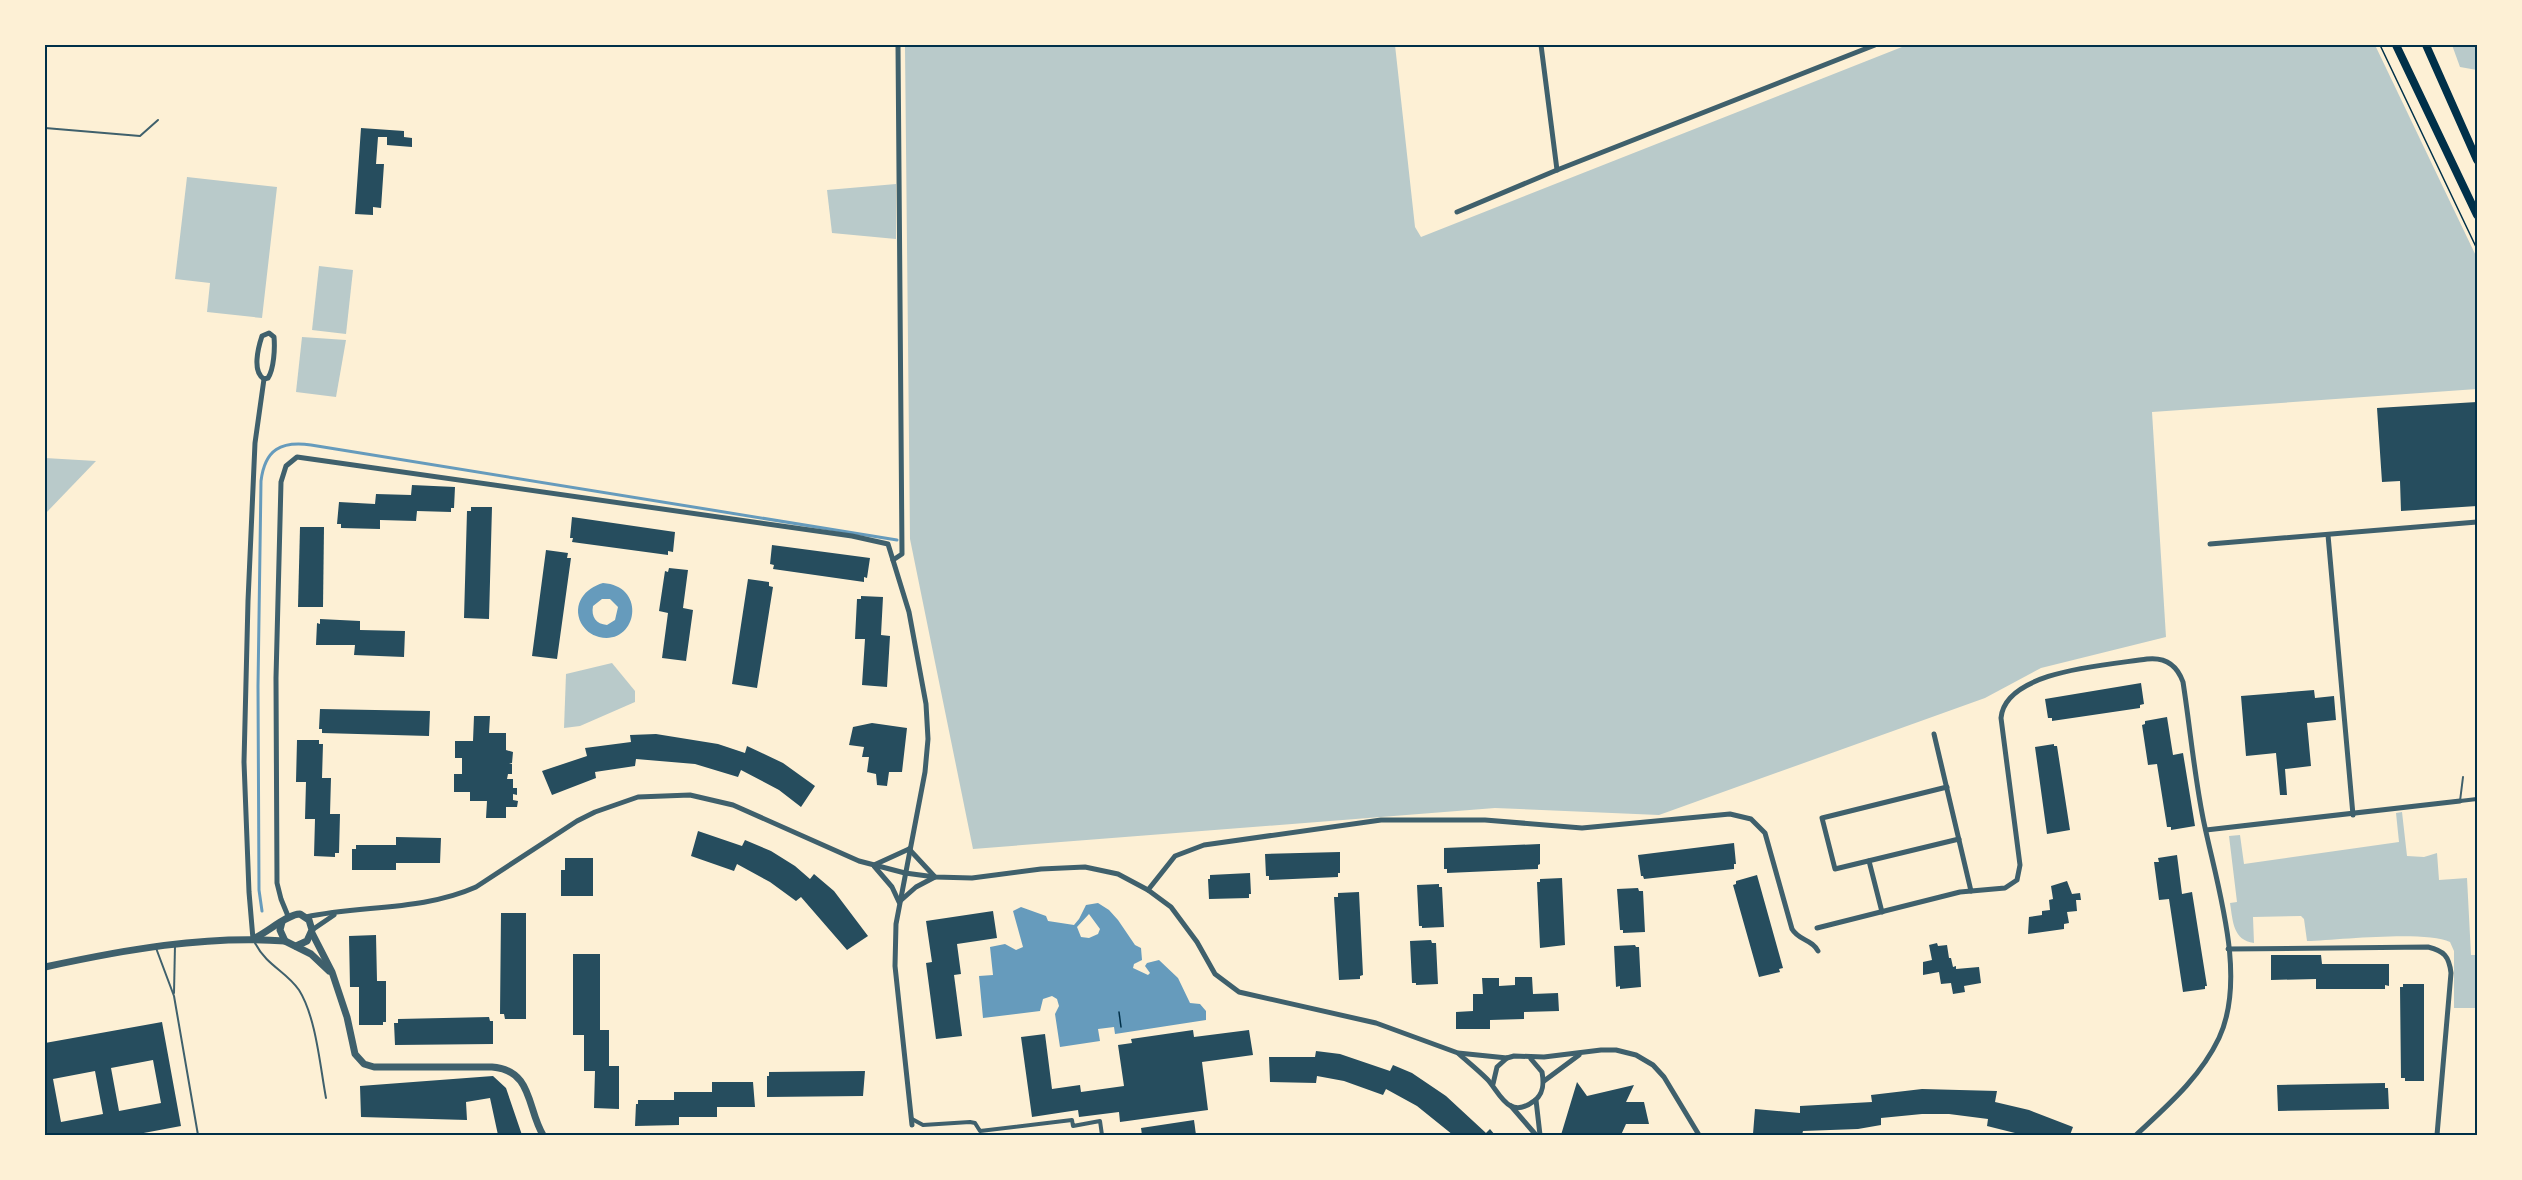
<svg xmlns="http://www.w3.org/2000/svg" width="2522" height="1180" font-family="Quicksand,sans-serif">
	<rect width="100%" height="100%" fill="#fdf0d5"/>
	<g fill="#b9caca">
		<path d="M886,45H1395L1415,227L1421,237L1907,45H2375L2477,258V389L2152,412L2166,637L2041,668L1985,698L1659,815L1495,808L973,849L910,539L905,47Z"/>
		<path d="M2452,45H2477V70L2460,67Z"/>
		<path d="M187,177L277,187L262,318L207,312L210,283L175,279Z"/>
		<path d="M896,184V239L832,233L827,190Z"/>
		<path d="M319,266L353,270L346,334L312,330Z"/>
		<path d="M302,337L346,340L336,397L296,392Z"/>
		<path d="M45,458L96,461L45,514Z"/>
		<path d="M612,663L635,691V702L580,726L564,728L566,674Z"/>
		<path d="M2402,812L2407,856L2424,857L2437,853L2439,880L2467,878L2471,955H2477V1008H2454V951L2450,942C2425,930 2338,940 2307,941L2304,919L2301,916L2253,917L2254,943C2233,940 2233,922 2230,903L2237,902L2229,836L2240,835L2244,864L2399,842L2396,813Z"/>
	</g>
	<g fill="#669bbc" fill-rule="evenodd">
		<path d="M603,583C648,586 637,646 599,637C591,635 585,630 581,623C572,604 585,588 603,583ZM602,599H610L618,607L615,620L607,625C596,624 591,617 593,606Z"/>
		<path d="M1098,903L1109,910L1118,920L1135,945L1141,948L1142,960L1134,964L1133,968L1148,975L1150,973L1145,966L1147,963L1159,960L1178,978L1190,1003L1200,1004L1206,1011V1020L1115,1034L1114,1027L1098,1029L1100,1041L1060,1047L1055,1014L1059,1006L1057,999L1052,996L1043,999L1040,1011L983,1018L979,976L993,975L990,947L1005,944L1016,950L1023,947L1013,911L1021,907L1046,916L1048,921L1074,925L1079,919L1086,905ZM1089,914L1100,929L1098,934L1089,938L1081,937L1077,927Z"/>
	</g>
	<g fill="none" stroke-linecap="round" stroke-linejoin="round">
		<path stroke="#669bbc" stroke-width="3" d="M262,911L259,890L258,686L261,481C265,449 281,441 311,445L897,540"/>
	</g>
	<g fill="#264d5e" fill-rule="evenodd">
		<path d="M361,128L404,131V137L412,138V147L387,145V137H378L376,164H384L381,208L373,207V215L355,214Z"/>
		<path d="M2477,402V506L2401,511L2400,481L2382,482L2377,408Z"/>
		<path d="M412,485L455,487L454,508H451V512L417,511L416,521L380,520V529L341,528V524H337L339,502L375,504L376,494L411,495Z"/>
		<path d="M471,507H492L489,619L464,618L467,511H471Z"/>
		<path d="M572,517L675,532L673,552L668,551V555L572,542L573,538H570Z"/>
		<path d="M300,527H324L323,607H298Z"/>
		<path d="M772,545L870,558L867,578L864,577V582L773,569L774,565L770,564Z"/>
		<path d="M546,550L568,553L567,558H571L557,659L532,656Z"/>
		<path d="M669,568L688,570L683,608L693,610L686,661L662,658L668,613L659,611L665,571L668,572Z"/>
		<path d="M748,579L769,582V586L773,587L757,688L732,684Z"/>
		<path d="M861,596L883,597L881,635L890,636L887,687L862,685L865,639H855L857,599H861Z"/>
		<path d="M320,619L360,621V630L405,631L404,657L354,655L355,645H316L317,623L320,624Z"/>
		<path d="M2141,683L2144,704L2140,705V708L2052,721V718H2048L2045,699Z"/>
		<path d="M2314,690L2315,698L2334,696L2336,720L2307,723L2311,766L2285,769L2287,795H2280L2276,753L2246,756L2241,696Z"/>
		<path d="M320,709L430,711L429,736L322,733V729H319Z"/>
		<path d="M474,716H490L489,733H506V750L513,752L512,763H509L512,764V774H508L507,779H513V788H517V795L513,794V800L518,801L517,807H506V818H486L487,801H470V792H454V774H462V758H455V741H473Z"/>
		<path d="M2167,717L2173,755L2183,753L2195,826L2171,830V827H2167L2157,764L2148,765L2142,725L2145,724V721Z"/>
		<path d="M872,723L907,728L902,772H889L887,786L877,785L876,774L867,772L869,757H862L864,747L849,745L853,727Z"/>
		<path d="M656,734L718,744L745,753L747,746L783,763L815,786L801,807L779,790L741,770L738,777L695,764L636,759L635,766L595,772L596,778L552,795L542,771L587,756L585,748L631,742L630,735Z"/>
		<path d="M297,740H319V744H323L322,778H331L330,814H340L339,853H335V857L314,856L315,819H305L306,782H296Z"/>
		<path d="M2054,744V746H2057L2070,830L2047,834L2035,747Z"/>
		<path d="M698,831L742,846L745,840L771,851L795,866L810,879L814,874L834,891L868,936L847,950L801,897L796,901L770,882L737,864L734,871L691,856Z"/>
		<path d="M396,837L441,838L440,863H396V870H352V849H356V845H396Z"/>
		<path d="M1734,843L1736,864H1734V869L1644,879L1643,876H1641L1638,855Z"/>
		<path d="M1540,844V864L1538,865V869L1447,873V869H1444V848Z"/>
		<path d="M1340,852V873H1338V877L1269,880V876H1266L1265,854Z"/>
		<path d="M2177,855L2182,894L2192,892L2207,986H2205V989L2183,992L2169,899L2159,900L2154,862H2159L2158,858Z"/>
		<path d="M565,858H593V896H561V870H565Z"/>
		<path d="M1250,873L1251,894H1249V898L1209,899L1208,879H1210V875Z"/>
		<path d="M1757,875L1783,968L1779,969L1780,972L1759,977L1733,885L1736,884V881Z"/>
		<path d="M1562,878L1565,945L1540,948L1537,882H1540V879Z"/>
		<path d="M2067,881L2072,894L2080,893L2081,900H2076L2077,911L2067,912L2069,923L2064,924V929L2028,934L2029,917L2042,915V911L2050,910L2049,900L2053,899L2051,886Z"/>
		<path d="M1439,884V887H1442L1444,927L1422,928V926H1419L1417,885Z"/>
		<path d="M1638,888L1639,891H1643L1645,932L1623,933V930H1620L1617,889Z"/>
		<path d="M1359,892L1363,975L1360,976V979L1339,980L1334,897H1338V893Z"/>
		<path d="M993,911L997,938L957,944L961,974L954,975L962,1036L936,1039L926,963L932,962L926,921Z"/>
		<path d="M501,913H526V1019H505L504,1014H500Z"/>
		<path d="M376,935L377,981H386V1022H383V1025H359V987H350L349,936Z"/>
		<path d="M1431,940L1432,943H1436L1438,984L1416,985V983H1412L1410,941Z"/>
		<path d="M1937,943L1938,946L1947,945L1949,958H1951L1953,967L1956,966V969L1979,967L1981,983L1964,986L1965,992L1953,994L1951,983L1941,984L1939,972L1923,975V962L1932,960L1929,945Z"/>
		<path d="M1635,945L1636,947H1639L1641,987L1620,989V986L1616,987L1614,946Z"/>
		<path d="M573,954H600V1030H609V1066H619V1109L594,1108L595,1071H584V1035H573Z"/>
		<path d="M2271,955H2321L2322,964H2389V986L2385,985V989H2316V979L2271,980Z"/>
		<path d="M1515,977H1532L1533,994L1558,993L1559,1011L1524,1012V1019L1490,1020V1029H1456V1012L1473,1011V994H1483L1482,978H1499V986L1515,985Z"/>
		<path d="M2403,984H2424V1081H2405V1078H2401L2400,987H2403Z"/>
		<path d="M489,1017L490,1021H493V1044L395,1045L394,1023H398V1019Z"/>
		<path d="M162,1022L181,1126L133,1135H45V1043ZM153,1060L161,1103L119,1111L111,1068ZM95,1071L103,1114L61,1122L53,1079Z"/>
		<path d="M1193,1030L1194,1037L1249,1030L1253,1055L1202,1062L1208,1110L1120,1122L1119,1112L1079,1117L1078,1110L1032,1117L1021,1037L1045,1034L1052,1089L1080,1085L1081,1092L1124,1086L1118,1045L1132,1043L1131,1039Z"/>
		<path d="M1316,1051L1340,1054L1390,1071L1393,1065L1412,1073L1446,1096L1486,1133L1490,1129L1495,1135H1453L1417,1106L1386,1089L1383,1095L1344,1081L1317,1076L1316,1083L1270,1082L1269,1057H1315Z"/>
		<path d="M865,1071L863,1096L767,1097V1076H769V1072Z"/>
		<path d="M493,1076L506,1088L522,1135H498L490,1098L466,1102L467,1120L361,1117L360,1086Z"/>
		<path d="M712,1082H753L755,1107H717V1117H679V1125L635,1126L636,1104H638V1100H674V1092H712Z"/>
		<path d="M1577,1082L1587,1096L1634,1085L1626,1102H1644L1649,1124H1626L1621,1135H1561Z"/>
		<path d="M2385,1083V1088H2388L2389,1109L2278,1111L2277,1085Z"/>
		<path d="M1922,1089L1997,1091L1995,1102L2029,1110L2073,1127L2070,1135H2023L1987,1126L1988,1119L1949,1114H1922L1881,1118V1125L1858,1129L1803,1131L1802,1135L1753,1134L1755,1109L1800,1113V1106L1872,1102L1871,1095Z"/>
		<path d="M1194,1120L1196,1135H1142L1141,1128Z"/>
	</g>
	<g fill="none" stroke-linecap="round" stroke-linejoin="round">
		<g stroke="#003049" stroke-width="1.5">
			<path d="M2380,45L2477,249"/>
			<path d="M1119,1012L1121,1027"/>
		</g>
		<g stroke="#3f606c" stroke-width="2">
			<path d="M45,128L140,136L158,120"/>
			<path d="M2460,801L2463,777"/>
			<path d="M255,943C267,966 286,971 299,990C316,1017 320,1066 326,1098"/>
			<path d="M156,948L174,996L198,1135"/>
			<path d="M174,993L175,945"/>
		</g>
		<g stroke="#3f606c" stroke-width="4">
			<path d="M2460,801L2477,799"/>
			<path d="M912,1119L923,1125L970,1122L975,1123L980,1131L1072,1120L1073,1126L1100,1121L1102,1135"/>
		</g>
		<g stroke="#3f606c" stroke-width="5">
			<path d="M1541,45L1557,170"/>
			<path d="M1457,212L1557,170L1875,45"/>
			<path d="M269,333L274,337C275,348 274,369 268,378L264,379C252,372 258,348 262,336Z"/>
			<path d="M2328,535L2353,815"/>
			<path d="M2210,544L2477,522"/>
			<path d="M893,560L902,554L898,45"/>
			<path d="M1934,734L1971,891"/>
			<path d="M1947,787L1822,818L1835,869L1959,839"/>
			<path d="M2206,830L2460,801"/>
			<path d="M1869,861L1882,912"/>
			<path d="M874,865L909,849"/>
			<path d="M874,866L892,887L899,902L916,887L935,877L909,849"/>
			<path d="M1148,890L1175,856L1204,845L1381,820H1485L1582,828L1730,814L1751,819L1765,833L1792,929C1799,941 1812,939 1818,951"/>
			<path d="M288,916L281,899L277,883L276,678L281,482L286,466L297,457L852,536L888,544L909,612L926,704L928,739L925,772L896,924L895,966L912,1125"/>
			<path d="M306,917C362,905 422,911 476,887L577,821L595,812L638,797L690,795L733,805L859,861L905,873L935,877L972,878L1041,869L1085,867L1118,874L1148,890L1171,907L1197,942L1215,974L1239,992L1376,1023L1458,1053L1507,1058L1514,1056L1544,1057L1601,1050H1616L1636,1055L1653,1065L1664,1077L1699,1135"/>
			<path d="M1817,928L1960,892L2005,888L2017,880L2020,865L2001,718C2005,670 2109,665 2147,659C2165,657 2177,665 2183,682C2190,727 2194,773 2203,818C2216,883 2248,976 2219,1038C2200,1078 2167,1106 2136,1135"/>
			<path d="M312,930L334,915"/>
			<path d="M253,939L249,892L244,762L248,601L255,443L264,379"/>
			<path d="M2228,949L2428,947C2444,951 2449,956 2451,973L2437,1135"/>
			<path d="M1459,1054C1468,1062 1478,1070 1487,1079C1499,1091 1508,1121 1534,1101C1544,1094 1544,1083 1542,1072L1531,1059"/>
			<path d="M1544,1081L1579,1055"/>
			<path d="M1493,1084L1497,1067L1507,1058"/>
			<path d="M1536,1100L1540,1135"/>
			<path d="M1511,1106L1536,1135"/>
		</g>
		<g stroke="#3f606c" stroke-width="7">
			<path d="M282,922L280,930L285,941L311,954L329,971"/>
			<path d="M312,933L332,972L347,1017L355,1054L364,1064L374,1067H492C533,1070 527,1109 543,1135"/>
			<path d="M255,938C269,931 288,914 300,914L309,920L312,930L307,941L296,946"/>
			<path d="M45,967C123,950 205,935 285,941"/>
		</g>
		<g stroke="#003049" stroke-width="8">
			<path d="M2396,45L2477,215"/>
			<path d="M2426,45L2477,160"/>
		</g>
	</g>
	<rect width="2522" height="1180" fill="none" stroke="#fdf0d5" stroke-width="93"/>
	<rect x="46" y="46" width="2430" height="1088" fill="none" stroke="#003049" stroke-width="2"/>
</svg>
